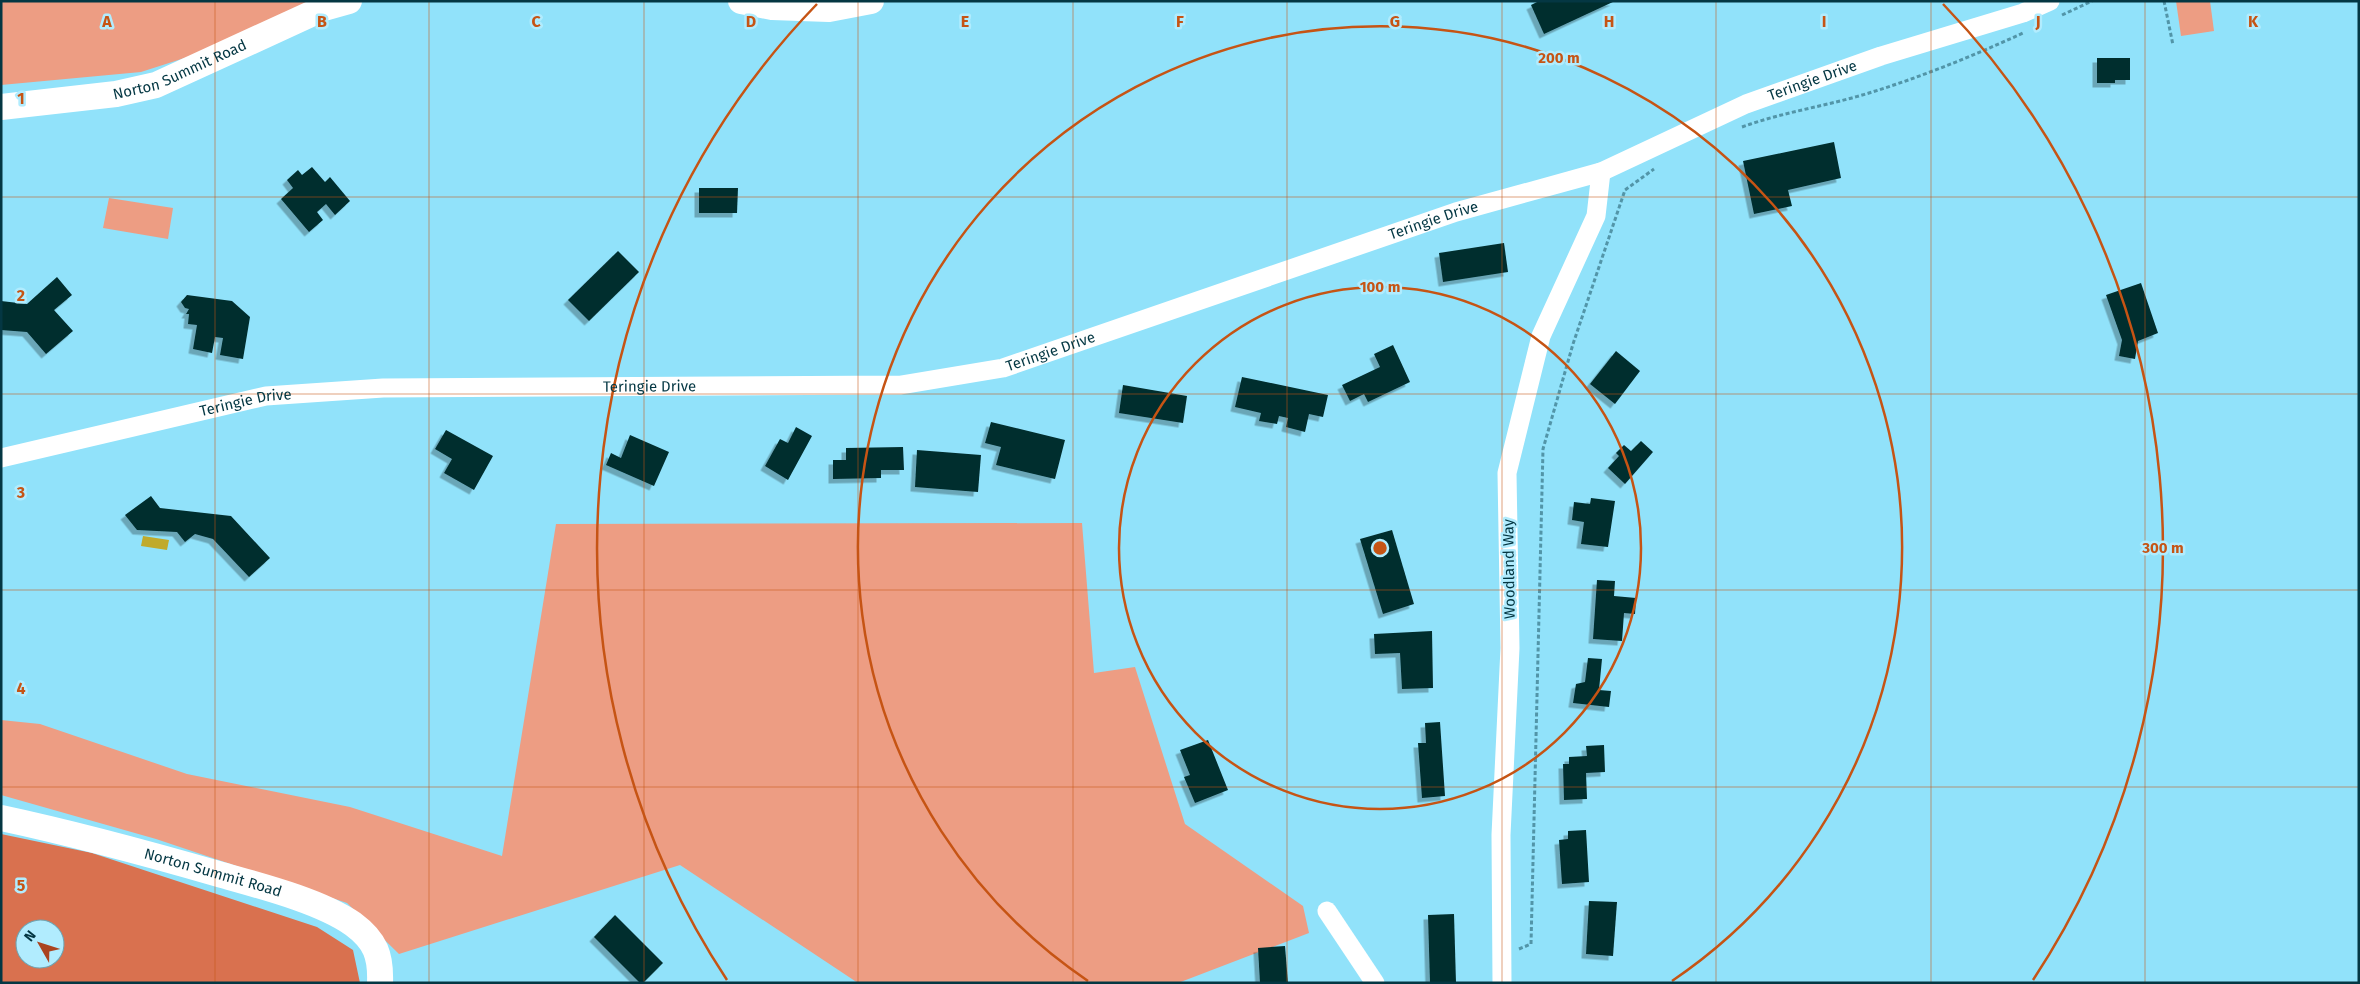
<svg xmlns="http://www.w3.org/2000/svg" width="2360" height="984" font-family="'Fira Sans',sans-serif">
	<defs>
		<filter id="shadow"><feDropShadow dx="-4.5" dy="4.5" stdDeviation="0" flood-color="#0004"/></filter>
	</defs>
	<rect width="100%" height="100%" fill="#91e2fa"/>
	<g fill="#ed9d83">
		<path d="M1,1H330L265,32L141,72L1,85Z"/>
		<path d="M2176,1H2210L2214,31L2181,36Z"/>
		<path d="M109,198L173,208L168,239L103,228Z"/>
		<path d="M1082,523L1094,673L1135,667L1185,824L1303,906L1309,933L1178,983H858L680,865L399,954L347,903L156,839L1,795V720L40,724L187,774L350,807L502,856L556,524Z"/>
	</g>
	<path fill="#d9714f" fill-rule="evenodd" d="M1,834L92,853L317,927L353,950L360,983H1ZM25,929H55V959H25Z"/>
	<path fill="#c0aa2c" d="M143,536L169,540L167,550L141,546Z"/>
	<g fill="#042d2e" filter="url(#shadow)">
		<path d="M1539,1H1615L1544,34L1531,5Z"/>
		<path d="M2097,58H2130V80H2115V83H2097Z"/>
		<path d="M1834,142L1841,178L1788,190L1792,206L1754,214L1743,161Z"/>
		<path d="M312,167L325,182L330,177L350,201L335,215L326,204L317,212L323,220L309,232L281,199L293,188L287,180L298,170L302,175Z"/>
		<path d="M699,188H738L737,213H699Z"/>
		<path d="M1504,243L1508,272L1443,282L1439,253Z"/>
		<path d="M618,251L639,272L589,321L568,300Z"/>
		<path d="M57,277L72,295L54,310L73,331L46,354L27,332L1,330V301L27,304Z"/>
		<path d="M2141,283L2158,333L2138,341L2135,359L2119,356L2122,340L2106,295Z"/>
		<path d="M187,295L232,301L250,317L243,359L220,355L223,338L215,337L212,353L193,349L197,325L188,324L189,314H186L189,309L185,308L181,302Z"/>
		<path d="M1393,345L1410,382L1368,402L1364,394L1350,401L1342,385L1380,367L1374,354Z"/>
		<path d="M1616,351L1640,371L1615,404L1590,384Z"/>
		<path d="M1242,377L1328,395L1323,417L1309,414L1305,432L1286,427L1288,418L1279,416L1277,424L1259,421L1261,413L1235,407Z"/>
		<path d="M1123,385L1187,396L1183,423L1119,413Z"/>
		<path d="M991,422L1065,440L1055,479L996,465L1001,447L985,443Z"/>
		<path d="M796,427L812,436L788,480L765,466L780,439L788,443Z"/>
		<path d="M446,430L493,456L474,490L444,473L452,459L435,449Z"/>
		<path d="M630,435L669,452L654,486L606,465L611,453L621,458Z"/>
		<path d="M1641,441L1653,452L1625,484L1608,468L1619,456L1616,453L1624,445L1631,451Z"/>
		<path d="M903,447L904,470H881V478L833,479V460H846V448Z"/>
		<path d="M917,450L981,455L978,492L915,487Z"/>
		<path d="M151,496L160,508L231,516L270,558L249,577L213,539L195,534L185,542L177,532L137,530L125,515Z"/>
		<path d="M1591,498L1615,501L1608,547L1581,544L1584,522L1572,520L1574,502L1590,504Z"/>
		<path d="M1392,530L1414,604L1383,614L1360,539Z"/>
		<path d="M1597,580L1615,581L1614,596L1636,598L1635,614L1624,613L1622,641L1593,639Z"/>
		<path d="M1432,631L1433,688L1402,689L1400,653L1375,654L1374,634Z"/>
		<path d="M1588,658L1602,659L1599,690L1611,691L1609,707L1573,703L1576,684L1585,682Z"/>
		<path d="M1440,722L1445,796L1422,798L1418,743H1426L1425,723Z"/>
		<path d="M1208,740L1228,790L1195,803L1184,777L1190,775L1180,750Z"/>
		<path d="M1604,745L1605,772L1586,773L1587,799L1564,800L1563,764H1569V757L1587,756L1586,746Z"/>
		<path d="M1586,830L1589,882L1562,884L1559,840L1568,839V831Z"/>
		<path d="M1589,901L1617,902L1613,956L1586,954Z"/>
		<path d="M1454,914L1456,983H1430L1428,915Z"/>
		<path d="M615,915L663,963L643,983H640L594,937Z"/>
		<path d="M1285,946L1288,983H1260L1258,948Z"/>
	</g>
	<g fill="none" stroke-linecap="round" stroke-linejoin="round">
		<g stroke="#5295a8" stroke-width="3" stroke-dasharray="4 2.5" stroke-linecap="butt">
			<path d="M2164,1L2173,45"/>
			<path d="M2062,15L2092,1"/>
			<path d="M1742,127C1783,112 1827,106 1869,93C1921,77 1973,56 2023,33"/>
			<path d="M1519,949L1531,944L1543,449L1573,344L1625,190L1654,169"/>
		</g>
		<g stroke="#fff" stroke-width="19">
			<path id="s1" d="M1,458L266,396L383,388L901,385L1003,368L1456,212L1601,172L1746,104L1881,56L2023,13L2050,1"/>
			<path d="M1327,911L1375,983"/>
			<path d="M1502,983L1501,835L1510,648L1507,473L1541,336L1596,216L1601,172"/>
		</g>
		<g stroke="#fff" stroke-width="26">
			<path d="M741,1L772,7L829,9L871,1"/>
			<path id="s2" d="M1,107L116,94L156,85L324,8L349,1"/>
			<path id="s3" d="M1,818C76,834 149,854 222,875C261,886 320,901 353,924C376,941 381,956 380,983"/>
		</g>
	</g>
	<path fill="none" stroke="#c65414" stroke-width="1" stroke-opacity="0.55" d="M215,1V983M429,1V983M644,1V983M858,1V983M1073,1V983M1287,1V983M1502,1V983M1716,1V983M1931,1V983M2145,1V983M1,197H2359M1,394H2359M1,590H2359M1,787H2359"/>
	<g fill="none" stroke="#c65414" stroke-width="2.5">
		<circle cx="1380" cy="548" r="261"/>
		<path d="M1088 981A522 522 0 1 1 1672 981"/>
		<path d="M727 980A783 783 0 0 1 817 4M1943 4A783 783 0 0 1 2033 980"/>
	</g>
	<g text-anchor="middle" stroke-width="5" stroke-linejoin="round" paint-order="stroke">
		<g font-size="15" fill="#043743" stroke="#b1ecfe">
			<text dy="5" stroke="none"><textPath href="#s2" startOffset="184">Norton Summit Road</textPath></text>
			<text dy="5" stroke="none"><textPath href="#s1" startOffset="1871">Teringie Drive</textPath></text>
			<text dy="5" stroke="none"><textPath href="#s1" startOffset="1466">Teringie Drive</textPath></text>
			<text dy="5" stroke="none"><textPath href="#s1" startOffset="1061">Teringie Drive</textPath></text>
			<text dy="5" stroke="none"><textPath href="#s1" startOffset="656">Teringie Drive</textPath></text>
			<text dy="5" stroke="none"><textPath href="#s1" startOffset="251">Teringie Drive</textPath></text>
			<text transform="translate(1509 569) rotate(-91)" y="5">Woodland Way</text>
			<text dy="5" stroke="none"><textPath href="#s3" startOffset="219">Norton Summit Road</textPath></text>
		</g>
	</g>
	<g font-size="16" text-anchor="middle" font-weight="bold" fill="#c65414" stroke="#b1ecfe" stroke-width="5" stroke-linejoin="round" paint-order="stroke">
		<text x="107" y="27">A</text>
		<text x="322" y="27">B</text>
		<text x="536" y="27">C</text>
		<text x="751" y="27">D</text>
		<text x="965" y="27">E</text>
		<text x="1180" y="27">F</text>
		<text x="1395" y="27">G</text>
		<text x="1609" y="27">H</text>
		<text x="1824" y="27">I</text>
		<text x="2038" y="27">J</text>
		<text x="2253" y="27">K</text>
		<text x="21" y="104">1</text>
		<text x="21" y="301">2</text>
		<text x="21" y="498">3</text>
		<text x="21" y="694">4</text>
		<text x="21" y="891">5</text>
	</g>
	<circle cx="1380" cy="548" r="8" fill="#c65414" stroke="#b1ecfe" stroke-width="2.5"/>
	<g font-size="15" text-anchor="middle" font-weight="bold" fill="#c65414" stroke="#b1ecfe" stroke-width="5" stroke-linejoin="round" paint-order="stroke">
		<text x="1559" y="63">200 m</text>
		<text x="1380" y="292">100 m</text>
		<text x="2163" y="553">300 m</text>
	</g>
	<rect width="2360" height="984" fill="none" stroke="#043743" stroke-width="5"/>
	<g transform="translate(40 944) rotate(309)"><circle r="24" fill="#b1ecfe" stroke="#6ca4b3"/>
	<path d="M0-4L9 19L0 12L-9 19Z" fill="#aa431f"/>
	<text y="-8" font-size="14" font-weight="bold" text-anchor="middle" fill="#043743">N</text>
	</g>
</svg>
